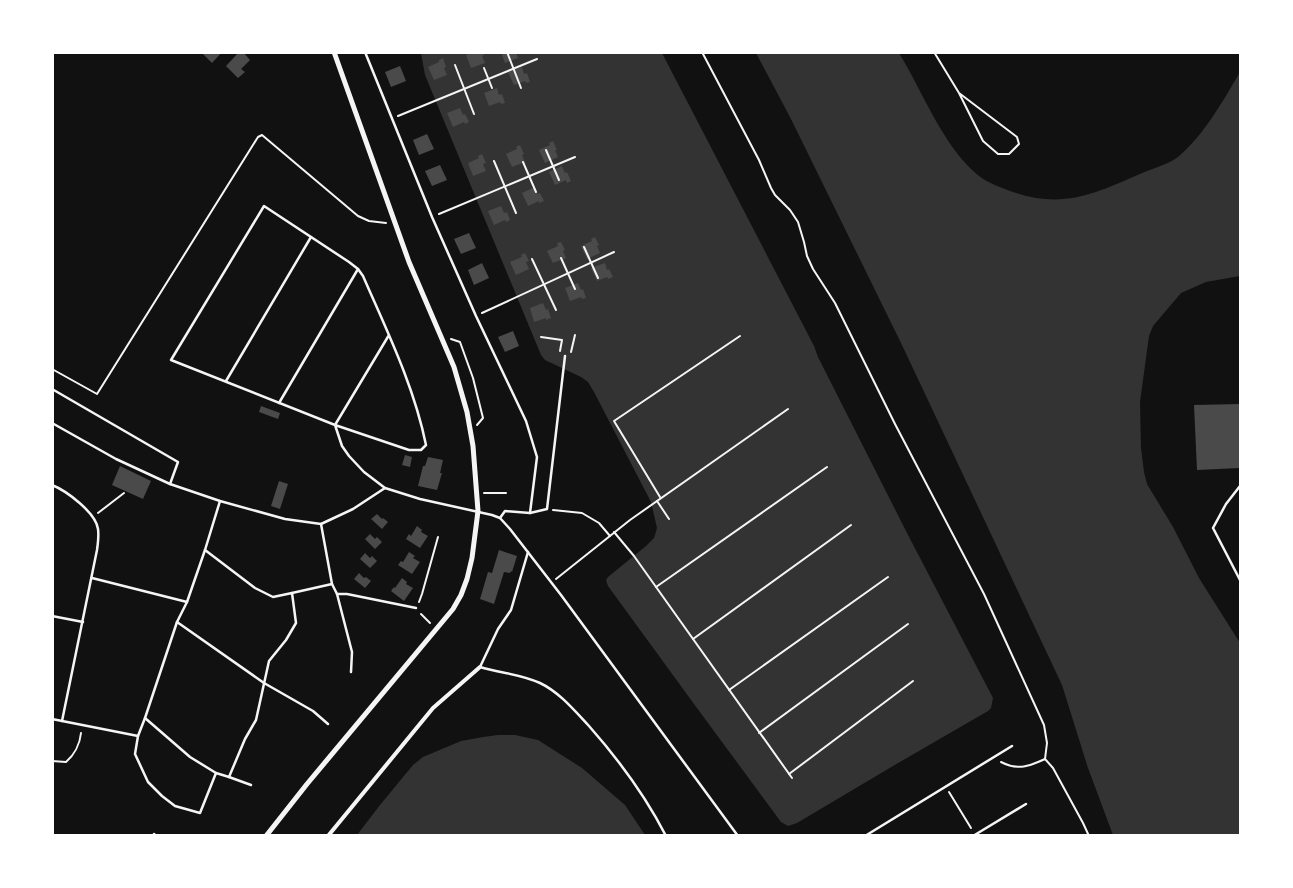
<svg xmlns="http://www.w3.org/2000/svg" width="1293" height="888" font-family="Karla,sans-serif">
	<rect width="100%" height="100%" fill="#111"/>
	<g fill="#333">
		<path d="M421,53H662L814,346L818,357L907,533L993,698L991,708L988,711L893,766L797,823L788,826L781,822L694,704L608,586L606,580L608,577L646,546L654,538L657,528L651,502L594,392L588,382L581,377L545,360L541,355L425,75Z"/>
		<path d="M756,53H899C923,92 943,147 979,176C988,183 1002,188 1013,192C1063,209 1094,194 1140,174C1151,169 1169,164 1178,157C1204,135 1223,101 1240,72V276L1206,282L1181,293L1153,326L1149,336L1140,402L1141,448L1144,472L1147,484L1173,527L1199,578L1240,643V835H1113L1088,768L1062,685L902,345L791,119Z"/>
		<path d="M498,735H515L538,740L582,768L625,805L645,835H357L380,805L413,765L423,757L461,741L483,737Z"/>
	</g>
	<g fill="#4a4a4a">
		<path d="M201,52H222L212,63Z"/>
		<path d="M239,52H243L250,60L241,69L245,72L238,78L226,66Z"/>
		<path d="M472,52H483L484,55L482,56L485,63L471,68L466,55Z"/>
		<path d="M501,52H516L518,58L505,63Z"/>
		<path d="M443,58L446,67L444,68L447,75L434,80L428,67L439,62V60Z"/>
		<path d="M400,66L406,81L391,87L385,72Z"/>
		<path d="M522,67L524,74L527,73L530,82L526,83L525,81L514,85L508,72Z"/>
		<path d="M497,88L499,95L502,94L505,103L501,104L500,102L489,106L484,93Z"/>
		<path d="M460,108L463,115L465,114L469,122L465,124L464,122L453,127L447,113Z"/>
		<path d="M427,134L434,149L419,155L413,140Z"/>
		<path d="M553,141L557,150H555L558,157L545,163L539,150L550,145L549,143Z"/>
		<path d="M520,145L524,154L522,155L525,162L512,167L506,154L517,149L516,147Z"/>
		<path d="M482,154L486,163L483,164L486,171L473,176L468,163L479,158L478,156Z"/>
		<path d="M440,165L447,180L432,186L425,171Z"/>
		<path d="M562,166L565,173L567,172L571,181L567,183L566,180L555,185L549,172Z"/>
		<path d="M535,187L538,194L540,193L544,201L539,203V201L528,206L522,193Z"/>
		<path d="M501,206L504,213L507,212L510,220L506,222L505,220L494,225L488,211Z"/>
		<path d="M469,233L476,248L461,254L454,239Z"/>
		<path d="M595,237L599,245L597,246L600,253L587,259L581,246L592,241L591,239Z"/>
		<path d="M561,242L565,250L563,251L566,258L553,263L547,251L558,246L557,243Z"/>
		<path d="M525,253L529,261L526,262L529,269L516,275L510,262L522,257L521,255Z"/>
		<path d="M482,263L489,278L474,285L468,270Z"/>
		<path d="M605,263L607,270L609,269L613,277L608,279L607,277L597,281L591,268Z"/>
		<path d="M578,283L581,290L583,289L586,298L582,299L581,297L570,301L565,288Z"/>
		<path d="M543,303L546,310L548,309L551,318L546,320V318L534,322L530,308Z"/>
		<path d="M513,331L519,346L505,352L498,337Z"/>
		<path d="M1240,404V468L1197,470L1194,405Z"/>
		<path d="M261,406L280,413L278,419L259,412Z"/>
		<path d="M405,455L412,457L410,467L402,465Z"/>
		<path d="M428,457L443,460L440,473H442L437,490L418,486L423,466H425Z"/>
		<path d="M120,466L151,481L143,499L112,485Z"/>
		<path d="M279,481L288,484L280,509L271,506Z"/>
		<path d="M377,514L382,519L383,518L388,522L382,529L371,519Z"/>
		<path d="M417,526L422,530L421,532L428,536L420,548L406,539L409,534L411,536Z"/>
		<path d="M370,534L375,539L377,537L382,542L375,549L365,539Z"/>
		<path d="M499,550L517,556L512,572L511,571L510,573L504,572L494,604L480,599L488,572L492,573Z"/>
		<path d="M409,552L415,556L413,558L420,562L412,574L398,565L401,561L403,562Z"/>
		<path d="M365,553L370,558L372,556L377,561L370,568L360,559Z"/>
		<path d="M359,573L364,578L366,577L371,581L365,588L354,579Z"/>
		<path d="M402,578L407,582L406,584L413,588L404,601L391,591L394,587L395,588Z"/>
	</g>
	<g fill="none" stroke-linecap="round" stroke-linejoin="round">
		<g stroke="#f5f5f5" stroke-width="2">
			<path d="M507,52L521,88"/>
			<path d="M702,52L759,160L771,188L775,195L790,210L798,222L804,242L807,256L813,269L835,303L895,424L984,594L1044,725L1047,743L1045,759"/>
			<path d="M934,52L959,93L983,141L998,154H1009L1019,144L1017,137L959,93"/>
			<path d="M455,65L474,114"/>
			<path d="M484,68L492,88"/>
			<path d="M398,116L537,59"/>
			<path d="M546,150L559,180"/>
			<path d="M494,161L516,213"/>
			<path d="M523,162L536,192"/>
			<path d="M439,214L575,157"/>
			<path d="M584,247L598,278"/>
			<path d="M561,258L575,289"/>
			<path d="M532,259L556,310"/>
			<path d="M482,313L614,252"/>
			<path d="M541,337L562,340L560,351"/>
			<path d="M451,339L460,342L473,378L483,418L477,425"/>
			<path d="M571,352L575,335"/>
			<path d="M52,369L97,394L258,137L262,135L358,216L369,221L386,223"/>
			<path d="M484,493H506"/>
			<path d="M660,497L614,421L740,336"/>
			<path d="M657,501L669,519"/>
			<path d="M553,510L582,513L599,523L610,536"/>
			<path d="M98,513L124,493"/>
			<path d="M614,532L634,556L792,778"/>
			<path d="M556,579L630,520L788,409"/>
			<path d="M656,587L827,467"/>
			<path d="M419,602L422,594L438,537"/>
			<path d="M421,614L430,623"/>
			<path d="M693,639L851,525"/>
			<path d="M729,690L888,577"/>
			<path d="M759,733L908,624"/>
			<path d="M52,761L66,762C74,755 80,744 81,733"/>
			<path d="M1001,762C1018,771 1030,766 1045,759L1053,768L1083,823L1089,836"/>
			<path d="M789,774L913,681"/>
			<path d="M949,792L971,828"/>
		</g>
		<g stroke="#f5f5f5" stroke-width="2.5">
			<path d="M365,52L432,217L476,316L526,421L537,457L530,513L505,511L500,518"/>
			<path d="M389,335L335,425L409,450H421L426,445C414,386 387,331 363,276L358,269L349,262L264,206L171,360L335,425L342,446L349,456L364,472L385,488L420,499L492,515L500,518L510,529L561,595L738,836"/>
			<path d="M226,381L311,237"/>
			<path d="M52,389L178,462L170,484"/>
			<path d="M279,403L358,269"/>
			<path d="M52,423L116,459L170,484L220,501L285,519L321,524L353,509L385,488"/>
			<path d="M52,485C67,491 96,513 98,529C99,536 98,543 97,550L62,721"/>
			<path d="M1240,486L1226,504L1213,528L1240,580"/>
			<path d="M530,513L547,509L565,356"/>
			<path d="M321,524L332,584L337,594L352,652L351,672"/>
			<path d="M528,552L511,610L498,629L480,667C500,673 521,674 540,683C559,692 574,710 589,726C619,760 645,795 666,836"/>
			<path d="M92,578L187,602"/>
			<path d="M292,593L332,584"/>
			<path d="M337,594H347L416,608"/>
			<path d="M52,616L83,622"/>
			<path d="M177,622L264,683L313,711L328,724"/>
			<path d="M145,718L190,757L216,773"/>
			<path d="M52,719L138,736L145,718L177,622L187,602L205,550L220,501"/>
			<path d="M138,736L135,754L148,782L162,796L175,806L200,813L216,773L229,777L245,739L256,720L269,661L286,640L296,623L292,593L273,597L255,588L205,550"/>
			<path d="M229,777L251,785"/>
			<path d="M154,834L156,836"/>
			<path d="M865,836L1012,746"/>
			<path d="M973,836L1026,804"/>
		</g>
		<path stroke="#f5f5f5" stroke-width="4" d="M328,836L433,708L480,667"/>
		<path stroke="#f5f5f5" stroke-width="5" d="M266,836L307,784L453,609L461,595L467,579L472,558L478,511L473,446L467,412L454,367L409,262L334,52"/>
	</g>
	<rect width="1293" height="888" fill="none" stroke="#ffffff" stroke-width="108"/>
</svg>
